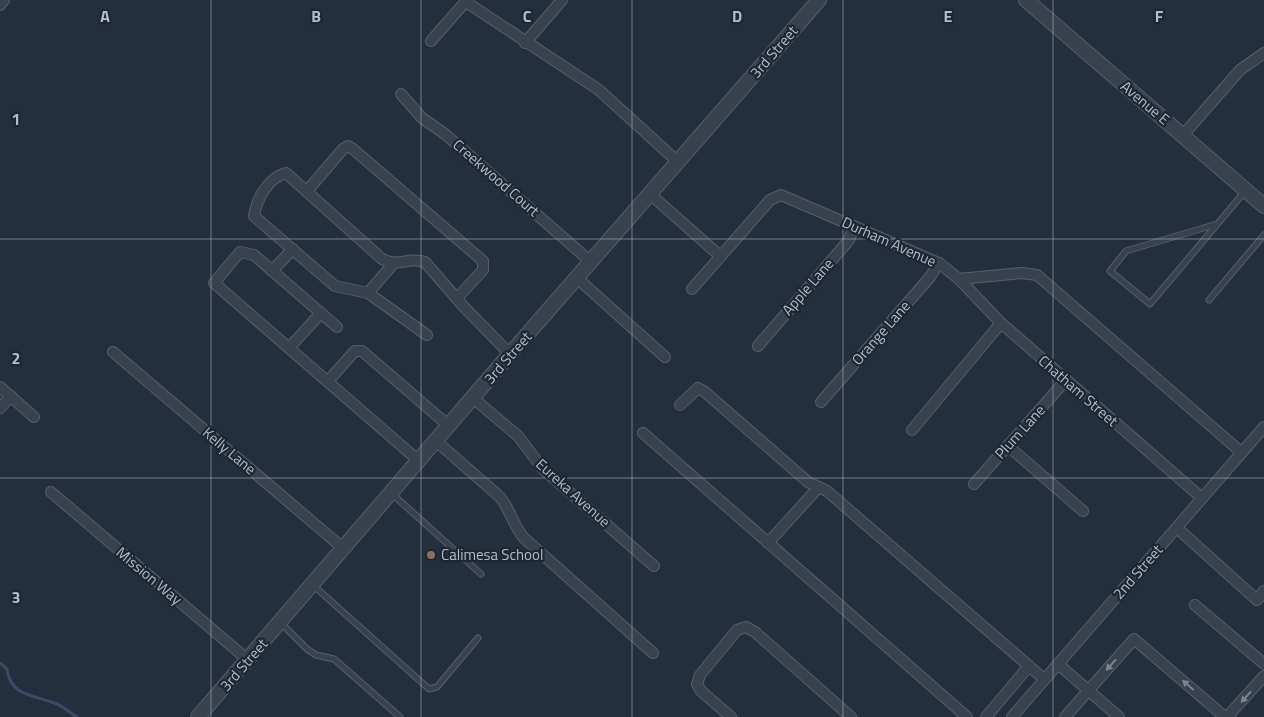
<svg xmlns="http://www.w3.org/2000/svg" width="1264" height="717" font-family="'Titillium Web',sans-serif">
	<rect width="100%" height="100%" fill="#242f3e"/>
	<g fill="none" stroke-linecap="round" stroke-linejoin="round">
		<path stroke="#394c67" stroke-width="3" d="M0,663L7,669C10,697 36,695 57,704C64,707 70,713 77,717"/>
		<defs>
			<g id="service">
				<path d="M1217,224L1126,251L1110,271L1150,304L1246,190"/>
				<path d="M1209,300L1264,235"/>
				<path d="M391,493L481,574"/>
				<path d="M314,586L429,689L437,687L478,638"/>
				<path d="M281,623L307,649L316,655L334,659L400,717"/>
			</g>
			<g id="minor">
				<path d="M466,2L599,90L678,162"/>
				<path d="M0,5L4,0"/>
				<path d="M431,41L467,0"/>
				<path d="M525,43L562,0"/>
				<path d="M401,94L422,118L445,134L591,262"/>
				<path d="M1183,135L1240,70L1264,53"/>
				<path d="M307,191L343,149L348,146L353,149L483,261V270L457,298"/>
				<path d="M650,194L720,256"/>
				<path d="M272,271L293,249"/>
				<path d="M577,278L665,357"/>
				<path d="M959,279L1001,323L1202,498"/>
				<path d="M692,289L770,200L781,195L939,263L959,279L1022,273L1037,275L1241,452"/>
				<path d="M368,293L393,264"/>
				<path d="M337,327L254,255L240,252L214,283L419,461"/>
				<path d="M427,335L368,293L335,286L263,224L254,216C257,198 268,178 286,173L382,259C401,268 407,256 425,262L464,307L510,354"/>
				<path d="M758,346L849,240L854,226"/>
				<path d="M289,348L321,313"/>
				<path d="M113,352L344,549"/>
				<path d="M328,381L355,351H362L449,426"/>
				<path d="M0,387L34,417"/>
				<path d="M473,398L518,436L543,469L654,566"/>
				<path d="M821,402L930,277L939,263"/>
				<path d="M680,405L698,388L705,392L808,482L827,491L1044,679"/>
				<path d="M0,408L11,396"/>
				<path d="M912,430L1001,323"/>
				<path d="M643,433L967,717"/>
				<path d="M436,441L500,497C510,509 513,525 524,538L653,653"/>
				<path d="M1008,446L1083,511"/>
				<path d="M974,484L1066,380"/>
				<path d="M51,492L248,660"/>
				<path d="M1177,528L1257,600L1264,591"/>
				<path d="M768,543L818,488"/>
				<path d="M1195,605L1264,664"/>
				<path d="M1058,664L1119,717"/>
				<path d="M731,717L701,691L697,684L700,675L737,630L746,627L755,632L851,717"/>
				<path d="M986,717L1029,666"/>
				<path d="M1012,717L1264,427"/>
				<path d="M1065,717L1134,639L1225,717"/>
				<path d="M1227,717L1264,676"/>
			</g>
			<g id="tertiary">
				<path d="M1026,0L1264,206"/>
				<path d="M198,717L510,354L819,0"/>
			</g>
		</defs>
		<use href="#service" stroke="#565f6c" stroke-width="7"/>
		<use href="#minor" stroke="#565f6c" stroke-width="12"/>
		<use href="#tertiary" stroke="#565f6c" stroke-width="16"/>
		<use href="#service" stroke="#38414e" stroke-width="5"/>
		<use href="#minor" stroke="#38414e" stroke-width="10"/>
		<use href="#tertiary" stroke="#38414e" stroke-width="14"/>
	</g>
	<defs><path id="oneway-solid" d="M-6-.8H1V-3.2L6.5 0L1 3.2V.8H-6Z" transform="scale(1.25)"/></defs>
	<g fill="#7c8592">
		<use href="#oneway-solid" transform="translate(1111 665) rotate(132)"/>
		<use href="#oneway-solid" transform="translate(1188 685) rotate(-139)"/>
		<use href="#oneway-solid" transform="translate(1246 697) rotate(132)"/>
	</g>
	<path fill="none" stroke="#b4bcc9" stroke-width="1" stroke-opacity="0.55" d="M211,0V717M421,0V717M632,0V717M843,0V717M1053,0V717M0,239H1264M0,478H1264"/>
	<circle fill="#8d6e63" stroke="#1d2633" stroke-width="2" cx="431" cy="555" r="5"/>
	<g text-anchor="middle" stroke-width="4.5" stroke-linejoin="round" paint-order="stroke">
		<g font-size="15" fill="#b4bcc9" stroke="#1d2633">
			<text transform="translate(774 52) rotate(-49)" y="5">3rd Street</text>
			<text transform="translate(1145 103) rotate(40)" y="5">Avenue E</text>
			<text transform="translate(496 178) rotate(41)" y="5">Creekwood Court</text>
			<text transform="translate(889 242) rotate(24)" y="5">Durham Avenue</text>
			<text transform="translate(808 287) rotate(-49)" y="5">Apple Lane</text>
			<text transform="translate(881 333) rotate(-49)" y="5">Orange Lane</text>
			<text transform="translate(508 358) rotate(-49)" y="5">3rd Street</text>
			<text transform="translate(1078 391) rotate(41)" y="5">Chatham Street</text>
			<text transform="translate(1020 432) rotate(-48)" y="5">Plum Lane</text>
			<text transform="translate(229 451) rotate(40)" y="5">Kelly Lane</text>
			<text transform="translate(573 493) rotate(42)" y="5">Eureka Avenue</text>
			<text transform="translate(1138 572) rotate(-49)" y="5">2nd Street</text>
			<text transform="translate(149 576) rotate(40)" y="5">Mission Way</text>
			<text transform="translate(244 665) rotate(-49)" y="5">3rd Street</text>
		</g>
		<g font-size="15" fill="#b4bcc9" stroke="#1d2633" text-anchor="start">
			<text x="441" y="560">Calimesa School</text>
		</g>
	</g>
	<g font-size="16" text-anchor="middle" font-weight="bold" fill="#b4bcc9" stroke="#1d2633" stroke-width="4.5" stroke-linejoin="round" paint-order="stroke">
		<text x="105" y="22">A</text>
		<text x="316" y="22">B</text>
		<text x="527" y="22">C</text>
		<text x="737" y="22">D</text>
		<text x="948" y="22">E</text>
		<text x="1159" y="22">F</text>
		<text x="16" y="125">1</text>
		<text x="16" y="364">2</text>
		<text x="16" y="603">3</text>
	</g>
</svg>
